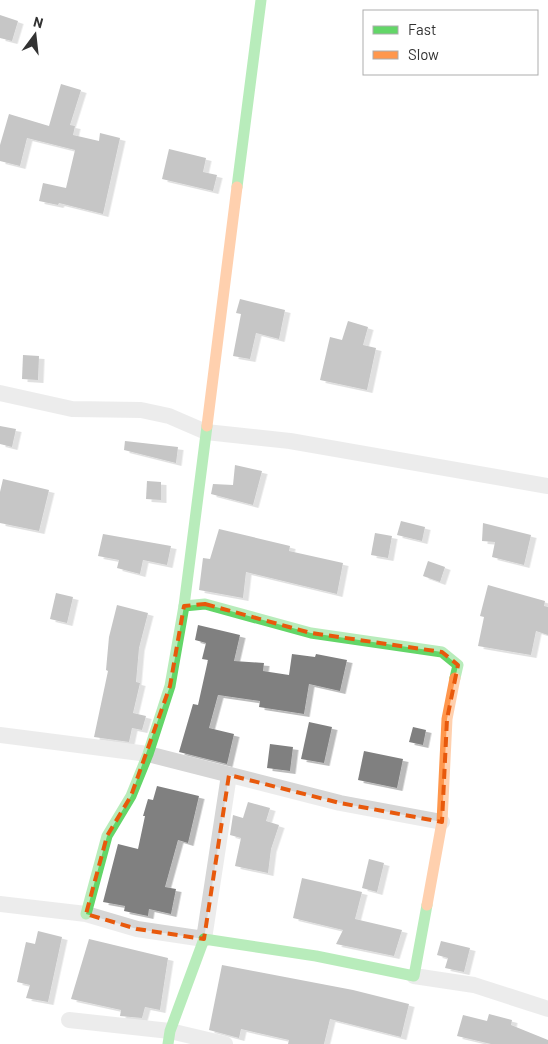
<svg xmlns="http://www.w3.org/2000/svg" width="548" height="1044" font-family="Barlow,sans-serif">
	<defs>
		<filter id="shadow"><feDropShadow dx="5.5" dy="3" stdDeviation="0" flood-color="#0004"/></filter>
	</defs>
	<rect width="100%" height="100%" fill="#fff"/>
	<g fill="#808080" filter="url(#shadow)">
		<path d="M0,15L18,21L12,41L0,38Z"/>
		<path d="M61,84L81,90L70,125L75,126L73,135L99,141L100,133L120,138L103,214L59,203L58,205L39,201L43,183L66,188L75,150L27,138L20,166L0,161V145L9,114L49,126Z"/>
		<path d="M169,149L206,158L203,172L217,175L213,191L162,179Z"/>
		<path d="M240,299L285,310L279,339L256,333L250,359L233,356L241,314L236,313Z"/>
		<path d="M348,321L368,327L363,345L376,348L367,390L320,380L330,337L342,340Z"/>
		<path d="M23,355L39,356L38,380L22,379Z"/>
		<path d="M0,426L16,429L12,447L0,444Z"/>
		<path d="M125,441L178,447L176,463L124,450Z"/>
		<path d="M235,465L262,471L253,505L211,494L213,484L233,485Z"/>
		<path d="M3,479L49,490L39,531L0,523V492Z"/>
		<path d="M147,481L161,482V500L146,499Z"/>
		<path d="M401,521L425,527L422,541L397,535Z"/>
		<path d="M483,523L531,535L524,565L492,557L495,542L482,541Z"/>
		<path d="M219,529L290,546L289,551L343,563L337,594L246,572L243,598L199,590L203,558L210,559Z"/>
		<path d="M375,533L392,536L388,558L371,555Z"/>
		<path d="M103,534L171,546L167,565L143,560L140,574L117,568L119,560L98,556Z"/>
		<path d="M428,561L445,567L440,582L423,576Z"/>
		<path d="M488,585L545,601L544,606L548,607V635L536,631L531,655L478,646L484,617L480,616Z"/>
		<path d="M56,593L73,597L67,623L50,619Z"/>
		<path d="M117,605L148,613L139,648L136,682L140,683L133,713L146,716L142,730L132,728L129,742L94,737L108,671L106,670L109,637Z"/>
		<path d="M198,625L240,635L234,661L264,663L263,671L289,675L292,654L315,657L316,654L347,660L340,691L309,684L304,714L259,707L260,701L218,695L209,728L234,734L227,764L179,752L193,704L198,705L208,660L202,659L206,643L195,640Z"/>
		<path d="M309,722L332,727L324,763L301,759Z"/>
		<path d="M413,727L426,730L423,745L409,742Z"/>
		<path d="M270,744L293,747L290,771L267,768Z"/>
		<path d="M364,751L403,759L397,788L358,780Z"/>
		<path d="M157,786L199,796L188,843L178,840L165,887L176,889L171,914L149,909L148,916L124,911L125,906L103,902L118,844L138,849L145,816H143L148,799L153,800Z"/>
		<path d="M248,802L270,808L266,821L279,825L271,849L268,873L235,866L241,838L230,835L233,815L243,818Z"/>
		<path d="M369,859L384,863L377,892L362,888Z"/>
		<path d="M302,878L362,892L355,919L402,930L394,956L336,944L343,930L293,918Z"/>
		<path d="M38,931L62,937L48,1002L26,998L30,985L17,982L26,942L35,944Z"/>
		<path d="M89,939L168,958L160,1010L145,1007L142,1018L120,1016L121,1010L71,999Z"/>
		<path d="M441,941L470,948L464,972L445,968L448,958L437,955Z"/>
		<path d="M222,965L353,990L409,1004L401,1037L330,1019L324,1044H288L289,1040L241,1029L239,1038L209,1030Z"/>
		<path d="M489,1014L512,1020L511,1025L548,1040V1044H491L457,1036L463,1015L487,1021Z"/>
	</g>
	<g fill="none" stroke-linecap="round" stroke-linejoin="round">
		<g stroke="#d6d6d6" stroke-width="16">
			<path d="M0,393L72,409L141,410L169,416L206,432L290,441L548,486"/>
			<path d="M0,735L148,754L340,803L442,822"/>
			<path d="M0,904L86,914L137,929L204,939L229,775"/>
			<path d="M414,976L474,985L548,1009"/>
			<path d="M69,1020L170,1031L225,1044"/>
		</g>
		<g stroke="#63d668" stroke-width="11">
			<path d="M237,187L261,0"/>
			<path d="M184,606L205,604L311,633L442,652L458,665L455,678"/>
			<path d="M86,914L107,836L131,796L148,754L170,686L184,606L207,426"/>
			<path d="M168,1044L170,1031L204,939L316,956L414,976L427,905"/>
		</g>
		<g stroke="#ff974d" stroke-width="11">
			<path d="M207,426L237,187"/>
			<path d="M427,905L442,822L447,719L455,678"/>
		</g>
	</g>
	<path d="M0 0H548V1044H0ZM205,604L311,633L442,652L458,665L447,719L442,822L340,803L229,775L204,939L137,929L86,914L107,836L131,796L170,686L184,606Z" fill="#fff" fill-opacity=".55" fill-rule="evenodd"/>
	<path fill="none" stroke="#e8590c" stroke-width="4" stroke-dasharray="10 6" stroke-linejoin="round" d="M205,604L311,633L442,652L458,665L447,719L442,822L340,803L229,775L204,939L137,929L86,914L107,836L131,796L170,686L184,606Z"/>
	<rect x="363" y="10" width="175" height="65" fill="#ffffff" stroke="#adadad"/>
	<rect x="373" y="26" width="25" height="8" fill="#63d668" stroke="#adadad"/>
	<text x="408" y="35" font-size="15" fill="#323232">Fast</text>
	<rect x="373" y="51" width="25" height="8" fill="#ff974d" stroke="#adadad"/>
	<text x="408" y="60" font-size="15" fill="#323232">Slow</text>
	<g transform="translate(35 35) rotate(15)" stroke="#ffffff" stroke-width="4" paint-order="stroke">
	<path d="M0-4L9 19L0 12L-9 19Z" fill="#323232"/>
	<text y="-8" font-size="14" font-weight="bold" text-anchor="middle" fill="#323232">N</text>
	</g>
</svg>
